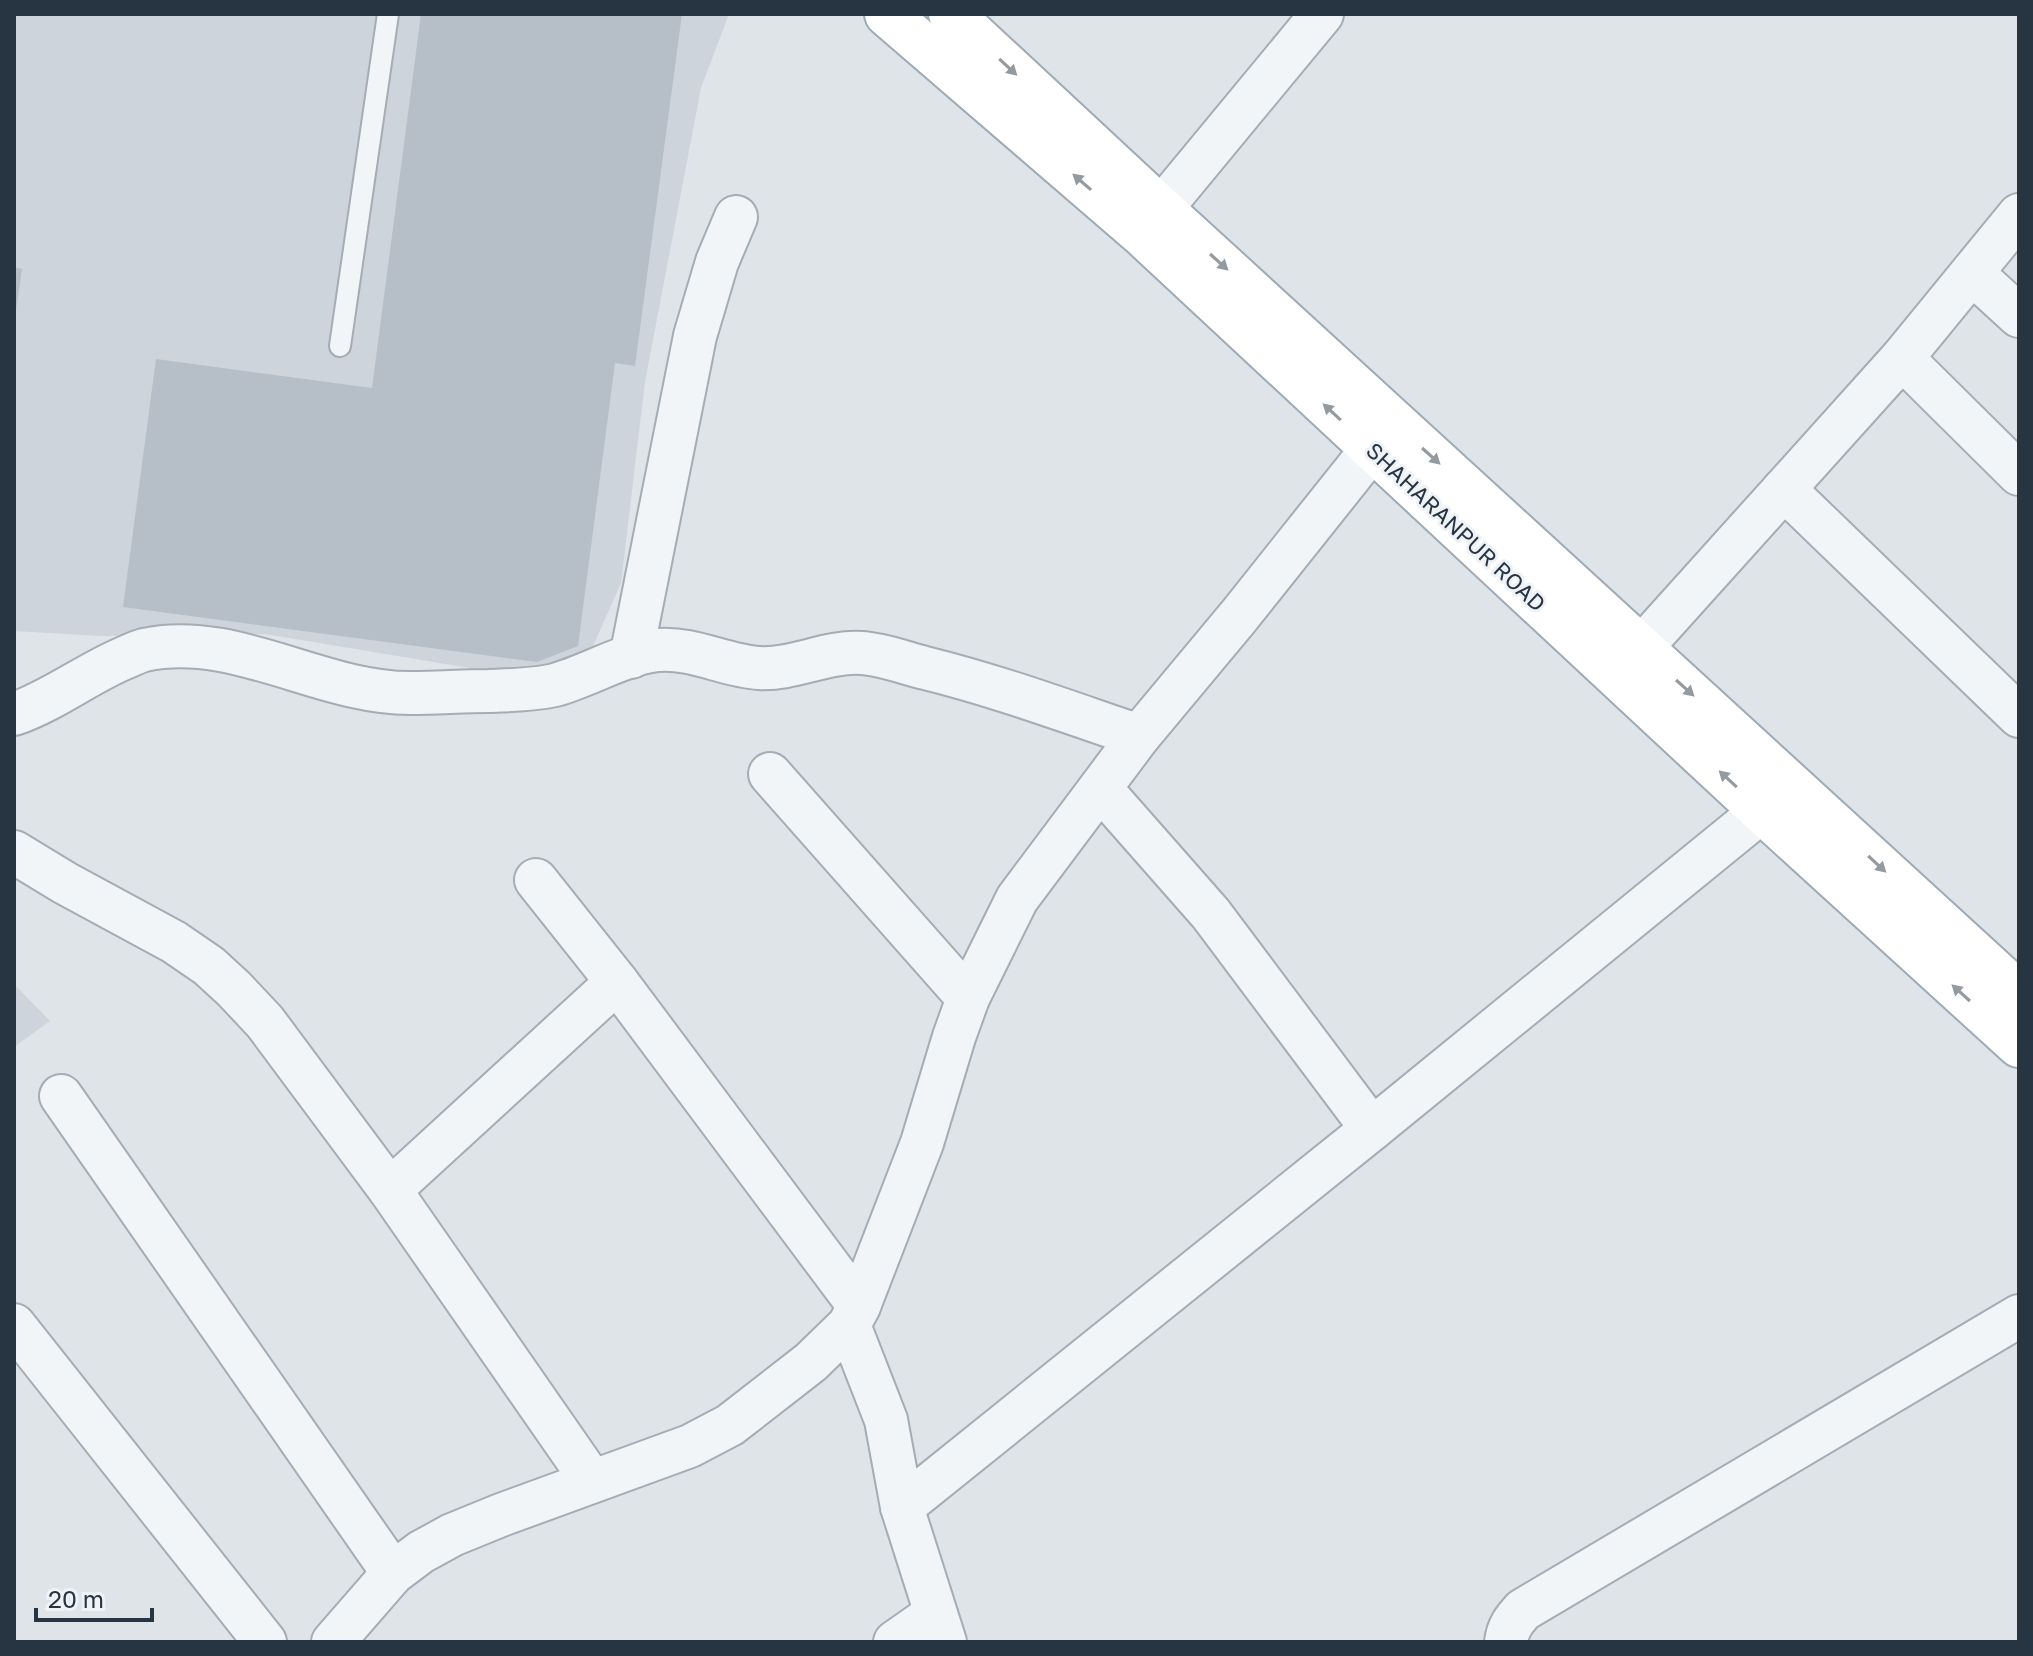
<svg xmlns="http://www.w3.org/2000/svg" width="2033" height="1656" font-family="'Golos Text',sans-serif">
	<rect width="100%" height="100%" fill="#dfe4e9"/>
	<g fill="#cdd4dc">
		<path d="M14,14H729L701,88L645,382L621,583L590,653L530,678L265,634L100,636L14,631Z"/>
		<path d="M14,984L50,1021L14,1047Z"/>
	</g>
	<g fill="#b6bec7">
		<path d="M421,14H682L635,366L615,363L578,646L537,662L123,607L156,359L372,388Z"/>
		<path d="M14,267L22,269L16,310H14Z"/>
	</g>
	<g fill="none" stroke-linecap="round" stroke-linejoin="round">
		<defs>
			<path id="lane" d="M340,346L388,14"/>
			<g id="street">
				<path d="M1141,233L1322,14"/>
				<path d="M1972,273L2019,316"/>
				<path d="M1902,358L2019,474"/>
				<path d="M1784,489L2019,716"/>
				<path d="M1641,648L1902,358L2019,215"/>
				<path d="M631,657L695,336L717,262L736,217"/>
				<path d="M14,714C52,701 85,675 122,659C129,656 137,652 144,650C234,630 321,694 411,693C437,693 463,691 489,691C511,690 534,690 555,685C590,675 623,654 658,650C693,647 725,666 759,668C794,670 826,651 861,653C882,654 905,663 925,668C998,686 1068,712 1139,736"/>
				<path d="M770,774L968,998"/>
				<path d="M1101,789L1211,914L1372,1129"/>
				<path d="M14,852L65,883L174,942L209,966L234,989L265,1022L390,1190L592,1481"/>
				<path d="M536,880L617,982L859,1306"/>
				<path d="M61,1096L393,1573"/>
				<path d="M390,1190L617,982"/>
				<path d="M14,1325L265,1642"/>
				<path d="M849,1325L886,1420L902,1507L945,1642"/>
				<path d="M902,1507L1372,1129L1762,811"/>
				<path d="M333,1642L393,1573L421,1552L452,1535L501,1515L690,1446L730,1425L811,1362L849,1325L859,1306L922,1143L954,1037L968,998L1017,899L1139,736L1239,616L1372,449L1397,426"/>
				<path d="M895,1642L935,1614"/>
				<path d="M1506,1642C1508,1627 1514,1620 1523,1610L2019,1316"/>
			</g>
			<g id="primary">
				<path d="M887,14L1141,233L1762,811L2019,1045"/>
				<path d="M951,14L1161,209L2019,994"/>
			</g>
		</defs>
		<use href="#lane" stroke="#a4acb4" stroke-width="24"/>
		<use href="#street" stroke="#a4acb4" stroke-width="46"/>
		<use href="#primary" stroke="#9eaab6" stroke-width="48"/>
		<use href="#lane" stroke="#f2f5f7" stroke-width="20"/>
		<use href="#street" stroke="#f2f5f7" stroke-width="42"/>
		<use href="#primary" stroke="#fff" stroke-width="44"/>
	</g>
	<defs><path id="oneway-solid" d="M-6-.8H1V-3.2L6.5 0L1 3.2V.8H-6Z" transform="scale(2)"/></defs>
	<g fill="#939aa0">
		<use href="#oneway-solid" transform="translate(1008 67) rotate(43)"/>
		<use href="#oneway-solid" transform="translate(1082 182) rotate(-139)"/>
		<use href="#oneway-solid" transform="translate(1219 262) rotate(42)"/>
		<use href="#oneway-solid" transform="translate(1332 412) rotate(-137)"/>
		<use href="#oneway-solid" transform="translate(1431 456) rotate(42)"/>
		<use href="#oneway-solid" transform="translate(1685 688) rotate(42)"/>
		<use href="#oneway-solid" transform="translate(1728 779) rotate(-137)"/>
		<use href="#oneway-solid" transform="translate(1877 864) rotate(43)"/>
		<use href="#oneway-solid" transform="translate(1961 993) rotate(-138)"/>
	</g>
	<g text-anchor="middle" stroke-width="6" stroke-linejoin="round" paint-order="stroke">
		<g font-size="22" fill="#273442" stroke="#eff3f7">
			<text transform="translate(1456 527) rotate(43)" y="8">SHAHARANPUR ROAD</text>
		</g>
	</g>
	<rect width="2033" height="1656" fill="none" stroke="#273442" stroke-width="32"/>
	<path d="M36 1608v12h116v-12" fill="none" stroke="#273442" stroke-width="4"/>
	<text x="48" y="1608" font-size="24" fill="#273442" stroke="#eff3f7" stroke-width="6" paint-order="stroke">20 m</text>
</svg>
